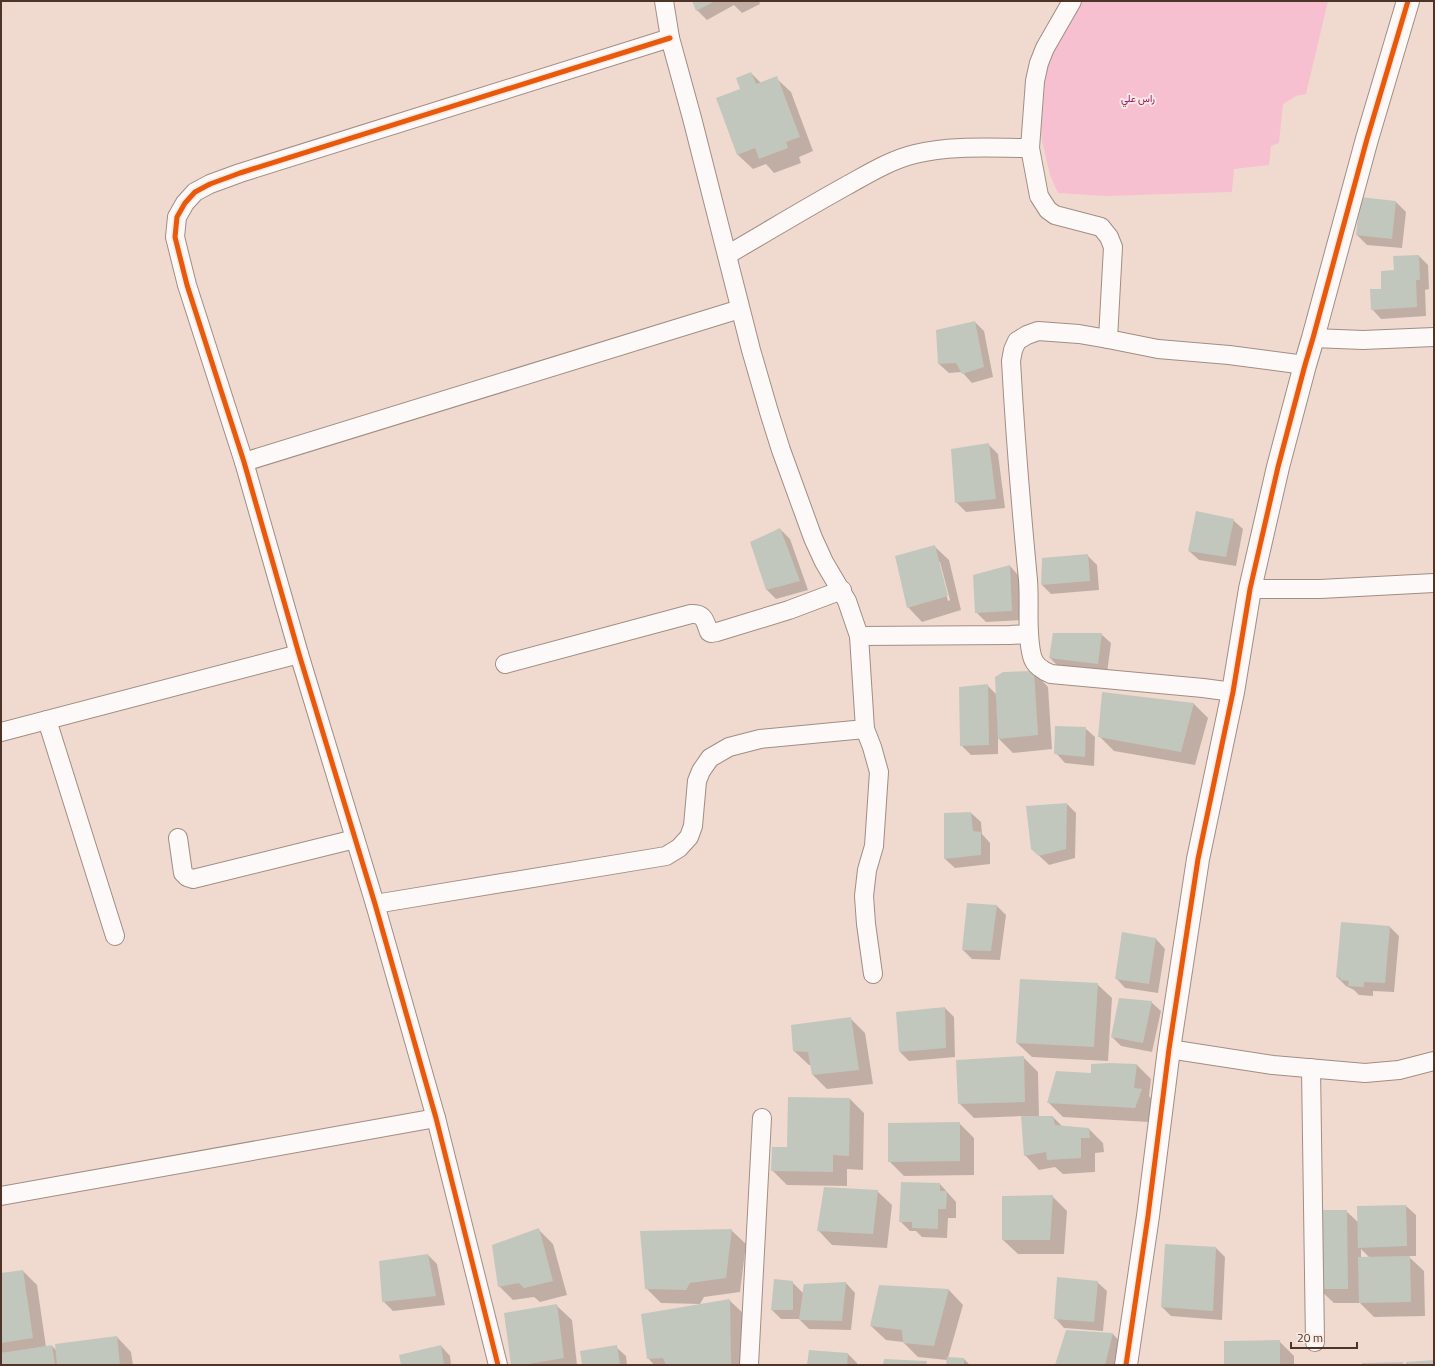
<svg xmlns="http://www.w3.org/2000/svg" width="1435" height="1366" font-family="'Titillium Web',Vazirmatn,sans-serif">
	<rect width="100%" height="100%" fill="#f0dacf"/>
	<path fill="#f6c0d1" d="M1074,1H1328L1306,94L1296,96L1283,104L1279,143L1271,146L1269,165L1234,169L1232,192L1105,196L1058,193L1050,175L1042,141L1039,103L1043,64Z"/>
	<g fill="#0003" fill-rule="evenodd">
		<path d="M693,1H759L760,4L742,13L734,5L707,20L697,10Z"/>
		<path d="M751,73L761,83L776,78L791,92L813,151L799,157L801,163L774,173L766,164L753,169L738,155L717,99L742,89Z"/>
		<path d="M1361,198L1396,202L1406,212L1402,248L1367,245L1357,235Z"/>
		<path d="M1419,256L1428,265L1429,289L1425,290L1426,316L1381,319L1372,309L1383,290L1395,271Z"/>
		<path d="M975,322L984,331L993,377L972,383L962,372L949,373L939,364Z"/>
		<path d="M988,444L998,454L1005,508L966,512L956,502Z"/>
		<path d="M1233,520L1243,529L1236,566L1199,560L1189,551Z"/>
		<path d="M780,529L790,539L808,590L776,599L766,589Z"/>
		<path d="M934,546L949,560L961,610L922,622L908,607ZM938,562H940L950,600L948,601Z"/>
		<path d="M1087,555L1097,565L1099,590L1051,594L1042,585Z"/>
		<path d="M1010,566L1019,576L1022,620L986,622L976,612Z"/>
		<path d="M1101,634L1111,643L1107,673L1059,667L1050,658Z"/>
		<path d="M1034,672L1048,687L1052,749L1013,753L998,738V754L971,755L961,745L987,685L997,695Z"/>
		<path d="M1103,694L1194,704L1208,718L1195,765L1114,751L1099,736Z"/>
		<path d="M1085,728L1095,737L1094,766L1065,763L1056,753Z"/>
		<path d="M1067,804L1076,813L1075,858L1049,865L1031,848Z"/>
		<path d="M971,813L981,822L982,834L990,843V864L955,868L945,859Z"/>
		<path d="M968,904L997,906L1006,915L1000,960L972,959L963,950Z"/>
		<path d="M1390,927L1399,936L1394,992L1373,991V996L1359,995L1354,990L1346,986L1337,977Z"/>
		<path d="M1122,934L1156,939L1165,949L1158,993L1125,988L1116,978Z"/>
		<path d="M1097,984L1112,998L1108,1061L1032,1057L1017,1043Z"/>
		<path d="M1151,1002L1161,1011L1152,1052L1121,1046L1112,1037Z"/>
		<path d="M945,1008L954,1017L955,1057L909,1061L900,1052Z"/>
		<path d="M850,1018L865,1033L873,1084L827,1089L813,1075L811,1065H809L794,1051Z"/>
		<path d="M1023,1057L1038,1072L1039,1117H1053L1063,1127L1089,1129L1103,1143L1104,1152L1095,1153V1172L1063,1174L1055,1167L1039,1170L1025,1155L1022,1116L974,1118L959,1103Z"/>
		<path d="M1110,1064L1137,1065L1151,1079L1149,1096L1156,1104L1149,1122L1063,1117L1049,1103L1092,1074Z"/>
		<path d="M850,1099L864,1113L863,1170L847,1169V1186L787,1185L772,1170L788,1148Z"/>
		<path d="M959,1123L974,1138V1175L904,1176L889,1161Z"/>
		<path d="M940,1184L956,1202V1218H948L947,1238L922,1237L916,1231H910L900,1221Z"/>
		<path d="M877,1191L892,1205L887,1248L832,1245L818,1230Z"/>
		<path d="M1052,1196L1067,1211L1064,1254H1018L1003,1240Z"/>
		<path d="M1406,1206L1416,1215V1256H1408L1424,1271L1425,1316L1374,1317L1360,1303H1334L1319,1289L1346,1211L1359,1223L1358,1207ZM1361,1249L1370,1258H1361Z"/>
		<path d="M539,1230L553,1244L567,1295L540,1302L534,1297L513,1300L499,1286Z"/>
		<path d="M731,1230L746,1244L740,1292L704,1297L700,1304L661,1303L646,1288Z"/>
		<path d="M1216,1248L1225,1257L1222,1320L1171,1316L1162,1307Z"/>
		<path d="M428,1255L437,1264L445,1305L393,1311L383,1301Z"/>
		<path d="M23,1271L37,1285L46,1347L52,1346L57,1351L117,1337L131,1352L133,1365H3V1353L1,1351V1274Z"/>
		<path d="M792,1282L803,1293L804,1285L846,1283L855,1293L851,1330L809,1329L799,1319H781L772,1310Z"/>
		<path d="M1097,1282L1107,1291L1103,1331L1064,1328L1055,1318Z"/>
		<path d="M949,1290L963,1305L948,1358L964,1359L970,1365H947V1360L918,1357L903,1342L886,1340L871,1326Z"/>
		<path d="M729,1300L744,1314L745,1365H654L648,1358Z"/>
		<path d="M557,1306L572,1320L577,1365H512Z"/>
		<path d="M1433,1315H1434V1347Z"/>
		<path d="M1067,1331L1113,1334L1122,1344L1117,1365H1056Z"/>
		<path d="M1279,1341L1294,1356V1365H1225Z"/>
		<path d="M441,1346L450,1356L451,1365H402Z"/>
		<path d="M616,1347L626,1356L627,1365H583Z"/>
		<path d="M810,1351L848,1354L857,1363V1365H808Z"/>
	</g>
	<g fill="#c2c7bd">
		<path d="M692,1H715L696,11Z"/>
		<path d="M751,72L756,84L777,76L800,137L786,142L788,148L759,159L755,148L737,155L716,98L740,89L736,78Z"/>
		<path d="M1360,197L1396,201L1392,239L1356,235Z"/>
		<path d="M1419,255L1420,280H1416L1417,307L1371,310L1370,289H1381V271L1394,270L1393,256Z"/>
		<path d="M975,321L984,367L962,374L956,363L938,364L936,330Z"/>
		<path d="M989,443L996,499L955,503L951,449Z"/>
		<path d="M1196,511L1234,519L1226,557L1188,551Z"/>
		<path d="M780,528L800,581L766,590L750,542Z"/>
		<path d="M935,545L948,596L907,608L895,556Z"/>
		<path d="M1088,554L1090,581L1041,585L1042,558Z"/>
		<path d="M1010,565L1012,611L975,613L973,575Z"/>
		<path d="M1053,633H1102L1098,664L1049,658Z"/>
		<path d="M1034,671L1038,735L998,739L995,677L1003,672Z"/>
		<path d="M988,684L989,745L960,746L959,687Z"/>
		<path d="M1102,692L1194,703L1181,752L1098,737Z"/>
		<path d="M1055,726L1086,727L1085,757L1054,754Z"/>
		<path d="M1067,803L1066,849L1039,856L1031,849L1026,806Z"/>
		<path d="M971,812L973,831L981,832V855L944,859V813Z"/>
		<path d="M967,903L997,905L991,951L962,950Z"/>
		<path d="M1341,922L1390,926L1385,983L1364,982V987L1348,986L1349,981L1340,980L1341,978L1336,977Z"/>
		<path d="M1122,932L1156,938L1149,984L1115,979Z"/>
		<path d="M1020,979L1098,983L1094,1047L1016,1043Z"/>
		<path d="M1119,998L1152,1001L1143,1043L1111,1037Z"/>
		<path d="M945,1007L946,1048L899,1052L896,1012Z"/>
		<path d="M851,1017L859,1070L812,1075L808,1052L793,1051L791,1025Z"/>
		<path d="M1024,1056L1025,1102L958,1104L956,1060Z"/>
		<path d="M1110,1063L1137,1064L1134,1088L1142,1089L1135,1108L1047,1103L1056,1071L1091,1073V1064Z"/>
		<path d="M788,1097L850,1098L849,1156L833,1155V1172L771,1171L772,1147H787Z"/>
		<path d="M1021,1116H1053L1055,1125L1089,1128L1090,1138H1081V1158L1047,1160L1046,1152L1024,1156Z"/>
		<path d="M960,1122V1161L888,1162V1123Z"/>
		<path d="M901,1182L940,1183V1191H947L946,1209H938V1229L912,1228V1222H899Z"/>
		<path d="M824,1187L878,1190L873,1234L817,1231Z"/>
		<path d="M1053,1195L1050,1240H1002V1196Z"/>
		<path d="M1406,1205L1407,1246L1358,1248L1357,1206Z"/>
		<path d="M1317,1210H1347L1348,1289H1318Z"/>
		<path d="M539,1228L553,1281L524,1288L519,1283L498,1287L492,1245Z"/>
		<path d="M732,1229L726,1278L690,1283L686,1290L645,1289L640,1231Z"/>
		<path d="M1165,1244L1216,1247L1213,1311L1161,1307Z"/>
		<path d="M428,1254L436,1296L382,1302L379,1261Z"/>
		<path d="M1410,1256L1411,1302L1359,1303L1358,1257Z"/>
		<path d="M23,1270L33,1338L1,1343V1273Z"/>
		<path d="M1057,1277L1098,1281L1094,1322L1054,1319Z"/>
		<path d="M774,1279L793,1281V1310H771Z"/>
		<path d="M846,1282L842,1321L799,1320L804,1284Z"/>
		<path d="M879,1285L949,1289L934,1346L903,1343L902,1330L870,1326Z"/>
		<path d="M730,1299L731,1365H666L663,1358L647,1359L641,1314Z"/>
		<path d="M557,1304L564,1358L522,1365H511L504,1313Z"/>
		<path d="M1066,1330L1113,1333L1105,1365H1055Z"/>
		<path d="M117,1336L120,1365H57L55,1344Z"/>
		<path d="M1280,1340V1365H1224V1341Z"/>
		<path d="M52,1345L55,1365H2L1,1353Z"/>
		<path d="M441,1345L444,1365H401L399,1355Z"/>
		<path d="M617,1345L620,1365H582L580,1351Z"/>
		<path d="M809,1350L848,1353L847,1365H807Z"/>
		<path d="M947,1357L964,1358V1365H946Z"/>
		<path d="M884,1359L927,1361L926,1365H883Z"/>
		<path d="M1434,1360V1365H1406V1362Z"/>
		<path d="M1403,1362L1404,1365H1362V1363Z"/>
	</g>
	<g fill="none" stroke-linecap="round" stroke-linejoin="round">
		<defs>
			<g id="minor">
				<path d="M1072,1L1045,48L1039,63L1035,81L1030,148L1039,196L1048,210L1055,215L1101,227L1109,237L1113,247L1108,339L1158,349L1229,355L1305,365"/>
				<path d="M727,255C767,232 806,208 846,186C868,174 890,160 915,154C951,145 993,148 1030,148"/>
				<path d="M1313,338L1363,340L1434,337"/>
				<path d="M1108,339L1079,334L1038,331L1027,335L1017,341L1013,350L1011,361C1015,434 1021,507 1028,580C1030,605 1026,632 1032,656C1034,665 1043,671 1051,674L1203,688L1233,692"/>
				<path d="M244,462L740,309"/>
				<path d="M1250,589H1320L1434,583"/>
				<path d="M859,636L1010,635L1029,634"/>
				<path d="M505,664L691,614C704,613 705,621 709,632L711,633L717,632L789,610L842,590"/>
				<path d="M47,720L115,936"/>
				<path d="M865,729L872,747L879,772L874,846L867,870L864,896L866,924L873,974"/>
				<path d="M1,732L299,654"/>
				<path d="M178,838L183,873L187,877L193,879L355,839"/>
				<path d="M375,904L666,856L679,848L689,837L693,826L697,781L701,771L710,758L729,747L760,739L865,729L859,636L847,601L824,562L813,538L781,450L769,412L751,350L692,118L670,38L664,1"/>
				<path d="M1169,1049L1273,1065L1365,1073L1399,1070L1434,1061"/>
				<path d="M1311,1068L1315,1342"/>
				<path d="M1,1196L436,1118"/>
				<path d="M498,1365L436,1118L375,904L299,654L244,462L187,285L175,237L177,217L185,203L195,192L210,184L240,173L670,38"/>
				<path d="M749,1365L762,1118"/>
			</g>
			<path id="tertiary" d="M1126,1365L1148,1216L1169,1049L1198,859L1233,692L1250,589L1278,467L1305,365L1313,338L1367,139L1408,1"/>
		</defs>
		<use href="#minor" stroke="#a28d82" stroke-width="20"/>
		<use href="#tertiary" stroke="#a28d82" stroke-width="24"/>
		<use href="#minor" stroke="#fdf9f8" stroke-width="18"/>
		<use href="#tertiary" stroke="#fdf9f8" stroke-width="22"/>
		<defs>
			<g id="cycleway">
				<path d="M498,1365L436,1118L375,904L299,654L244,462L187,285L175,237L177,217L185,203L195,192L210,184L240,173L670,38"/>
				<path d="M1126,1365L1148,1216L1169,1049L1198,859L1233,692L1250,589L1278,467L1305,365L1313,338L1367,139L1408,1"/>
			</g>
		</defs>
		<use href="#cycleway" stroke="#f7e9e2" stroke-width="8"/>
		<use href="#cycleway" stroke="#e8590c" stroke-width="5"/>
	</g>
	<g text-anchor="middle" stroke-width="4" stroke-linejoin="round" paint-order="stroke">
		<g font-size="10" fill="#981267" stroke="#f7e9e2">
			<text x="1138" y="102">راس علي</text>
		</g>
	</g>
	<rect width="1435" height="1366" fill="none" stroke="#4d3426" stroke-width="4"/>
	<path d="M1291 1342v6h66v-6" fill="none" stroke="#4d3426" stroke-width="2"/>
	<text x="1297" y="1342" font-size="12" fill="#4d3426" stroke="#f7e9e2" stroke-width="3" paint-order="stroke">20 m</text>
</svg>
